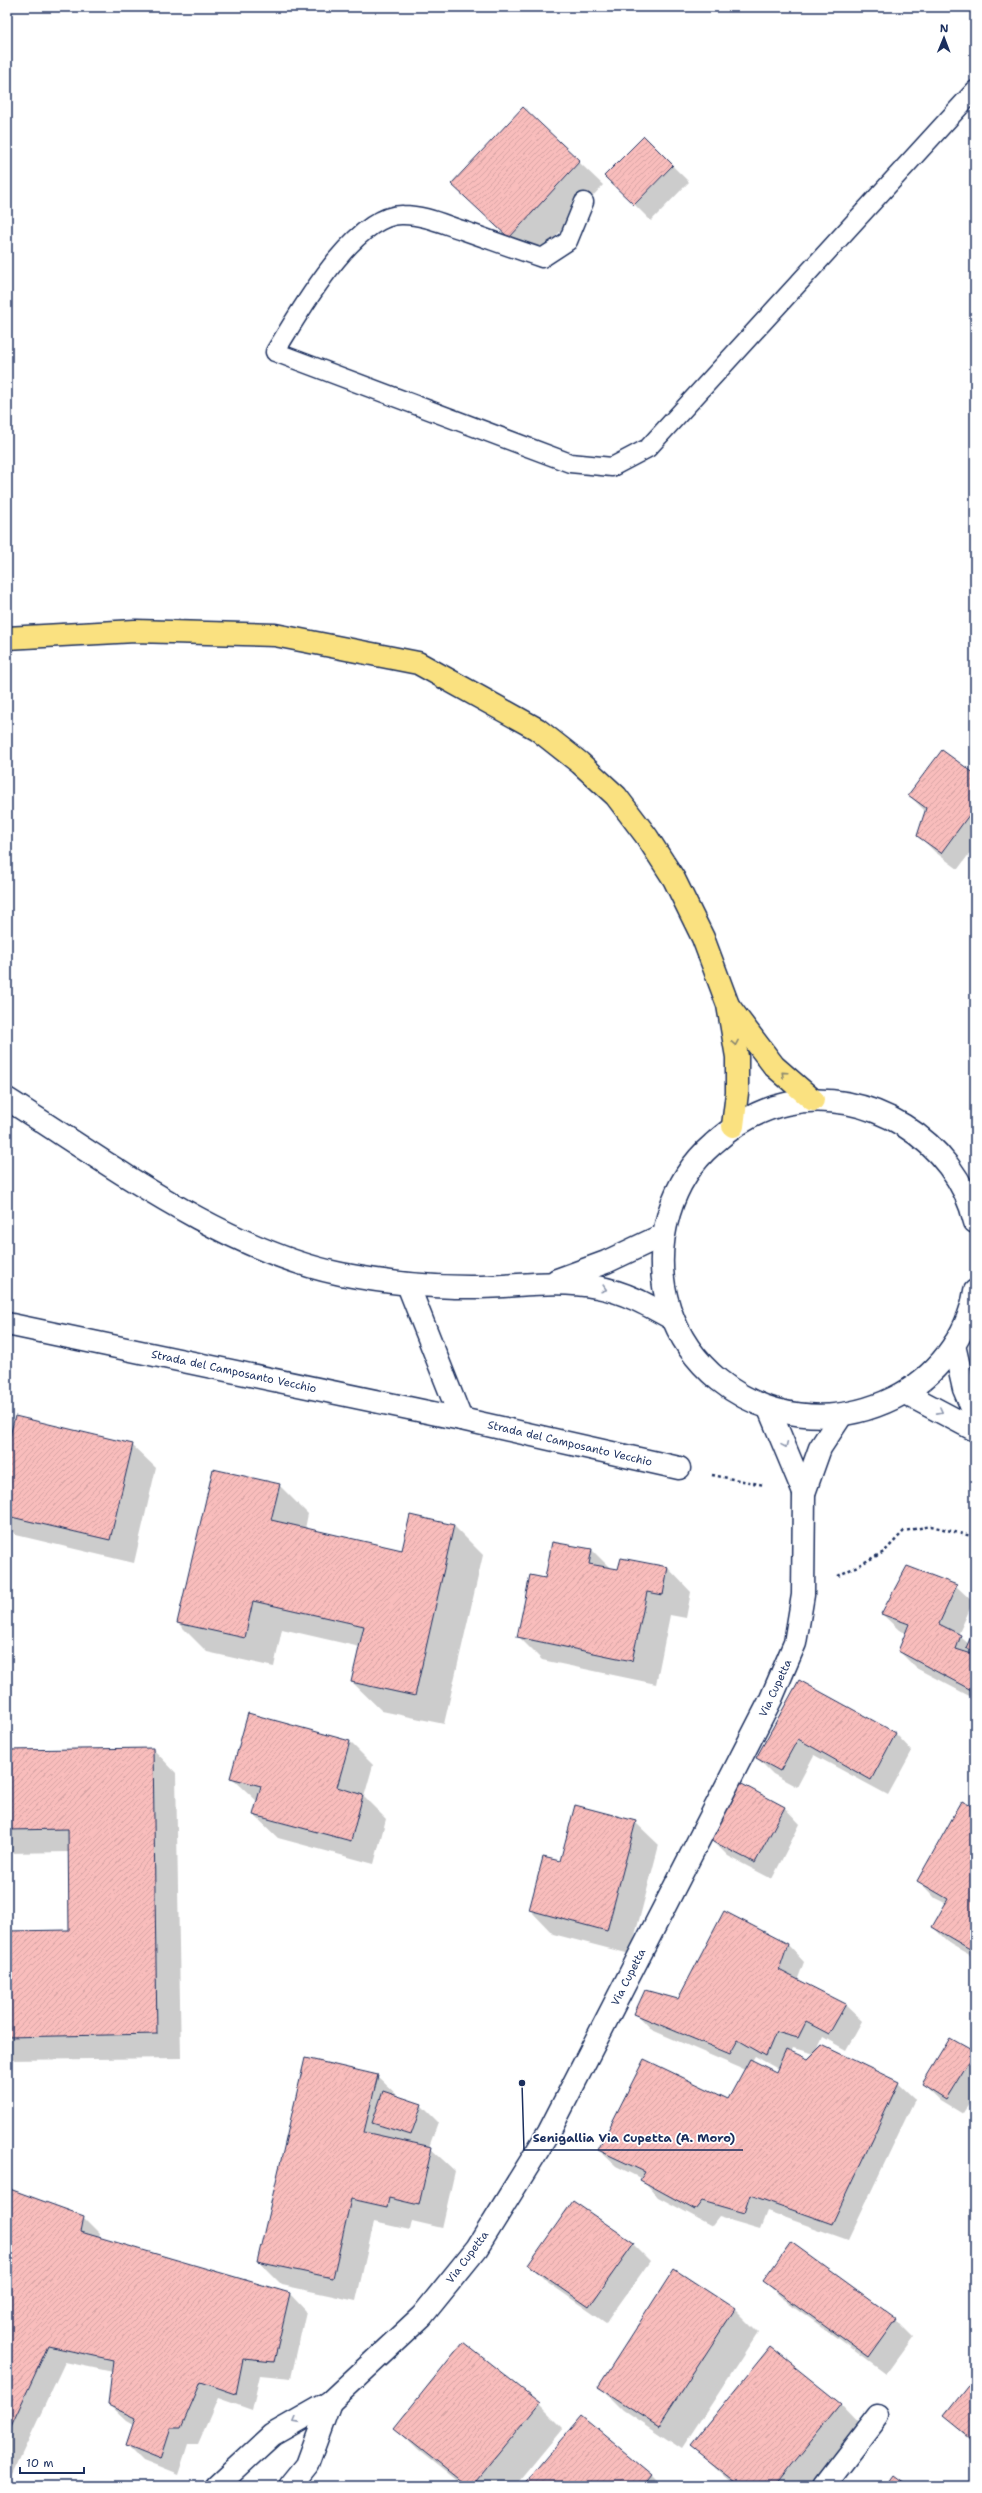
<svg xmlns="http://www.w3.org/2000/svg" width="982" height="2493" font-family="'Shantell Sans',sans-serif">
	<defs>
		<pattern id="building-hatch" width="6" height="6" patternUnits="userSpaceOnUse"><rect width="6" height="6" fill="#f9bdbc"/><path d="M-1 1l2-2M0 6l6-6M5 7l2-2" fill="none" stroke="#d5a3a4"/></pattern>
	</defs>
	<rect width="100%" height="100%" fill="#fff"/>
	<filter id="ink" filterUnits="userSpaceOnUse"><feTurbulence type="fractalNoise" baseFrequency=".025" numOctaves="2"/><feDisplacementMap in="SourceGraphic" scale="8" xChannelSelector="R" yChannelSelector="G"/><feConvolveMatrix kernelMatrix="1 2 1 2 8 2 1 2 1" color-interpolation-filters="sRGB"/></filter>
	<g filter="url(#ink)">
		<g fill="#0003" fill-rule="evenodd">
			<path d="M523,109L603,185L533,261L452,184Z"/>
			<path d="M644,138L689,182L651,221L606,176Z"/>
			<path d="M975,775V846L958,869L935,852L918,835L926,812L909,795Z"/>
			<path d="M132,1445L156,1468L134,1563L16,1535L7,1526V1452Z"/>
			<path d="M279,1485L308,1514L305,1529L403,1551L454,1526L483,1555L444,1724L382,1711L352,1682L360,1647L282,1629L274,1667L207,1652L178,1623Z"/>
			<path d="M592,1550L610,1568L619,1570L622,1559L668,1568L691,1592L686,1618L670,1615L656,1684L542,1660L518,1636L546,1579Z"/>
			<path d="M956,1586L973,1602L958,1635L969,1644L975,1629V1699L916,1668L899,1651L906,1633L899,1630L882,1614Z"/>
			<path d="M799,1681L896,1734L912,1751L888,1795L814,1755L797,1787L773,1774L757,1758Z"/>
			<path d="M350,1742L373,1765L364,1797L386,1819L374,1864L278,1838L254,1815L258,1802L231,1777Z"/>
			<path d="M153,1749L176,1773L181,2058L7,2060V1932L70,1931L69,1852L7,1853V1751Z"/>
			<path d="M784,1807L800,1824L772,1879L728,1856L712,1840Z"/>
			<path d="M975,1809V1958L950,1944L933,1927L947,1904L935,1898L919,1881Z"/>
			<path d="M635,1822L659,1845L630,1954L553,1934L530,1910Z"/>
			<path d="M788,1945L804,1962L797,1981L845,2005L862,2021L846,2050L823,2037L816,2053L898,2083L915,2099L848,2240L767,2211L760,2229L719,2217L712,2226L658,2197L642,2179L616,2166L599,2150L728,2100L745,2070L652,2030L636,2013L678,2000ZM793,2048L815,2054L808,2060L791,2052ZM755,2056L778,2069L776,2074L752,2061Z"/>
			<path d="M974,2053L975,2095L963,2114L940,2100L923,2084Z"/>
			<path d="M377,2076L399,2097L421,2105L438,2122L429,2147L455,2171L442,2228L412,2221L410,2230L374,2222L356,2301L282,2285L258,2261Z"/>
			<path d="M7,2189L83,2217L100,2234L99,2238L290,2294L306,2311L291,2378L260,2375L252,2410L218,2398L198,2444H188L178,2475L143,2461L127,2445L133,2425L126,2421L109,2405L113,2372L65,2362L7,2486Z"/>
			<path d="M573,2203L633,2244L650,2261L606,2323L546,2281L530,2265Z"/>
			<path d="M791,2244L896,2320L913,2337L886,2374L781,2297L764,2281Z"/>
			<path d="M735,2310L758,2333L682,2449L623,2410L599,2386Z"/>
			<path d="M770,2348L841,2405L864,2429L818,2486H736L691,2445Z"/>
			<path d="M975,2379V2443L945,2416Z"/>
			<path d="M539,2404L563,2428L515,2486H463L419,2451L395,2428Z"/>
			<path d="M651,2475L662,2486H524Z"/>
		</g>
		<g fill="url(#building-hatch)" stroke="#1b2f5e">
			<path d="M523,107L580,161L509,238L451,184Z"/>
			<path d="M644,136L673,165L634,205L604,176Z"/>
			<path d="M942,750L975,774V807L941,853L917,836L926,808L908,795Z"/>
			<path d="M15,1416L133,1444L110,1540L7,1516V1448Z"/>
			<path d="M213,1469L280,1484L271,1520L402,1550L410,1515L454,1525L415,1696L351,1682L364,1626L253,1601L245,1638L177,1623Z"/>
			<path d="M552,1542L592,1549L589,1564L618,1569L621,1558L668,1567L663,1595L647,1592L632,1661L517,1637L530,1575L545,1578Z"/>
			<path d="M907,1566L957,1585L939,1624L961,1635L956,1649L975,1655V1692L898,1651L909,1624L881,1614Z"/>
			<path d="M975,1627V1652L966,1648Z"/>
			<path d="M799,1680L896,1733L871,1780L798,1739L780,1771L756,1758Z"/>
			<path d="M248,1713L350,1741L337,1787L363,1795L351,1841L253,1815L261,1786L230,1778Z"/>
			<path d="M153,1748L157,2034L7,2037V1931L69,1930L68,1829L7,1830V1750Z"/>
			<path d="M740,1783L785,1807L755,1863L710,1840Z"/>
			<path d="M962,1801L975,1808V1952L932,1927L948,1899L917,1881Z"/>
			<path d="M575,1805L636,1821L607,1931L529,1910L543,1857L560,1861Z"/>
			<path d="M724,1911L788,1944L779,1970L846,2004L829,2034L806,2022L798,2038L776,2032L766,2056L738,2040L730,2054L634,2014L645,1990L678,1999Z"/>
			<path d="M950,2038L975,2052L946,2099L922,2084Z"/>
			<path d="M822,2045L899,2082L832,2224L750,2195L744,2213L702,2201L695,2210L640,2180L645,2172L598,2150L644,2059L728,2099L750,2059L776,2072L786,2049L808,2059Z"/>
			<path d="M305,2058L378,2075L364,2132L432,2147L419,2205L389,2198L387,2207L351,2199L333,2278L257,2262Z"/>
			<path d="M383,2091L422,2104L411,2135L372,2123Z"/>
			<path d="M7,2188L84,2216L81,2232L290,2293L274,2362L243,2359L236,2394L201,2382L181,2428H171L161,2459L126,2445L135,2418L108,2405L113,2360L48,2346L7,2435Z"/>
			<path d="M573,2201L634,2243L589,2307L528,2265Z"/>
			<path d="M791,2242L897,2319L869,2358L763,2281Z"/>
			<path d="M674,2269L735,2309L659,2426L598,2387Z"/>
			<path d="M463,2342L540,2403L472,2486H467L394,2428Z"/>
			<path d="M770,2347L841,2404L775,2486H741L690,2446Z"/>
			<path d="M975,2377V2441L944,2416Z"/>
			<path d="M581,2416L652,2475L643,2486H522Z"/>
			<path d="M893,2475L908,2486H885Z"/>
		</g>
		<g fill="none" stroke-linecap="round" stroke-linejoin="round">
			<defs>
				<path id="lane" d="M584,202L568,241L542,258C515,249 488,239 462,230C443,224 424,215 403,215C354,213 298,315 275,352L570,463L612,467L648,448L975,90"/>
				<g id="street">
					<path d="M7,1099C107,1162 224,1250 341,1274C388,1283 434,1288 481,1287C519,1286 559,1279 597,1287C625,1292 648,1305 673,1319"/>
					<path d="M557,1280L606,1262L663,1235"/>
					<path d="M408,1285L461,1419"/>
					<path d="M7,1324L461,1419L679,1468"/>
					<path d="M769,1409L804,1493"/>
					<path d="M217,2486L272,2435L330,2402L422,2316L477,2248L549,2132L771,1699L795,1643L803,1595L804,1493L820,1448L841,1416"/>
					<path d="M290,2486L307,2465L330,2402"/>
					<path d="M824,2486L878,2416"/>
				</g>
				<g id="secondary">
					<path d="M975,1222C956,1140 867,1086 786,1104C757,1110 734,1125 713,1144C692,1162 677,1187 669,1213C629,1350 767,1460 894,1398C935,1378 968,1337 975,1291"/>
					<path d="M954,1345L964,1389L975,1415"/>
					<path d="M905,1393L975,1430"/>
				</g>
				<g id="primary">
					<path d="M7,638L135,631L275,635L418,663L537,729L580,763L616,796L647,837L674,879L703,938L728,1005L737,1057V1093L733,1126"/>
					<path d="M730,1008L774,1066L813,1100"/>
				</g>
			</defs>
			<use href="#lane" stroke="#1b2f5e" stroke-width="21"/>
			<use href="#street" stroke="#1b2f5e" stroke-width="25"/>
			<use href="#secondary" stroke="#1b2f5e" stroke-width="25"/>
			<use href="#primary" stroke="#1b2f5e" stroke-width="25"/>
			<g stroke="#1b2f5e" stroke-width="2.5" stroke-dasharray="3 3" stroke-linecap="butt">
				<path d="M712,1475L764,1485"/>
				<path d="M838,1576L884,1552L904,1531L931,1526L975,1537"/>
			</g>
			<use href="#lane" stroke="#fff" stroke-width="18"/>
			<use href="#street" stroke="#fff" stroke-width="22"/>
			<use href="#secondary" stroke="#fff" stroke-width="22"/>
			<use href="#primary" stroke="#fae180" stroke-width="22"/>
		</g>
		<defs><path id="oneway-chevron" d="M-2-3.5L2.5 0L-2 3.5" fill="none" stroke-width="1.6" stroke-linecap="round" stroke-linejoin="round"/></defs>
		<g stroke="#8a886f">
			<use href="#oneway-chevron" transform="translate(735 1043) rotate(80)"/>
			<use href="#oneway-chevron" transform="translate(784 1074) rotate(-138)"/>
		</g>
		<g stroke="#8d97ae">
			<use href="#oneway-chevron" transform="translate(604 1289) rotate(17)"/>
			<use href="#oneway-chevron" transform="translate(940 1411) rotate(28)"/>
			<use href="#oneway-chevron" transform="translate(785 1445) rotate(66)"/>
			<use href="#oneway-chevron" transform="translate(296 2421) rotate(151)"/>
		</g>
	</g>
	<g text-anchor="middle" stroke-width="3.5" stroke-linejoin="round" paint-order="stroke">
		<g font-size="11" fill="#1b2f5e" stroke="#fff">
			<text transform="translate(234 1371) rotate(12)" y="4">Strada del Camposanto Vecchio</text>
			<text transform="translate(570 1443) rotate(13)" y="4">Strada del Camposanto Vecchio</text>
			<text transform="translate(775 1688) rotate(-65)" y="4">Via Cupetta</text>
			<text transform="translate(628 1977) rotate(-63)" y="4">Via Cupetta</text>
			<text transform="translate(467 2257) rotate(-53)" y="4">Via Cupetta</text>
		</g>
	</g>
	<path fill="none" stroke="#1b2f5e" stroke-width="1.5" d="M522 2083L524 2150H743"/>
	<circle fill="#1b2f5e" stroke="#fff" stroke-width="1.5" cx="522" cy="2083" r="4"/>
	<g font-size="12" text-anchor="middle" font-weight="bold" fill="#1b2f5e" stroke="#fff" stroke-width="3.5" stroke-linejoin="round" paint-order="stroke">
		<text x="634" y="2142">Senigallia Via Cupetta (A. Moro)</text>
	</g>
	<rect width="982" height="2493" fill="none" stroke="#fff" stroke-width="24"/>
	<rect x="12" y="12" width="958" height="2469" fill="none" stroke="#1b2f5e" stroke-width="1.5" filter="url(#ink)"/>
	<g transform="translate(944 38) rotate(1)" stroke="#ffffff" stroke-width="3" paint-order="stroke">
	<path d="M0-3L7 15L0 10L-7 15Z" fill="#1b2f5e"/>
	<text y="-6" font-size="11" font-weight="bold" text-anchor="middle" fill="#1b2f5e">N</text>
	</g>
	<path d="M20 2467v6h64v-6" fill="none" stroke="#1b2f5e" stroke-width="2"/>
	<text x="26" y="2467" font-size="12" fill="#1b2f5e" stroke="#ffffff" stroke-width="3" paint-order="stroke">10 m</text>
</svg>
